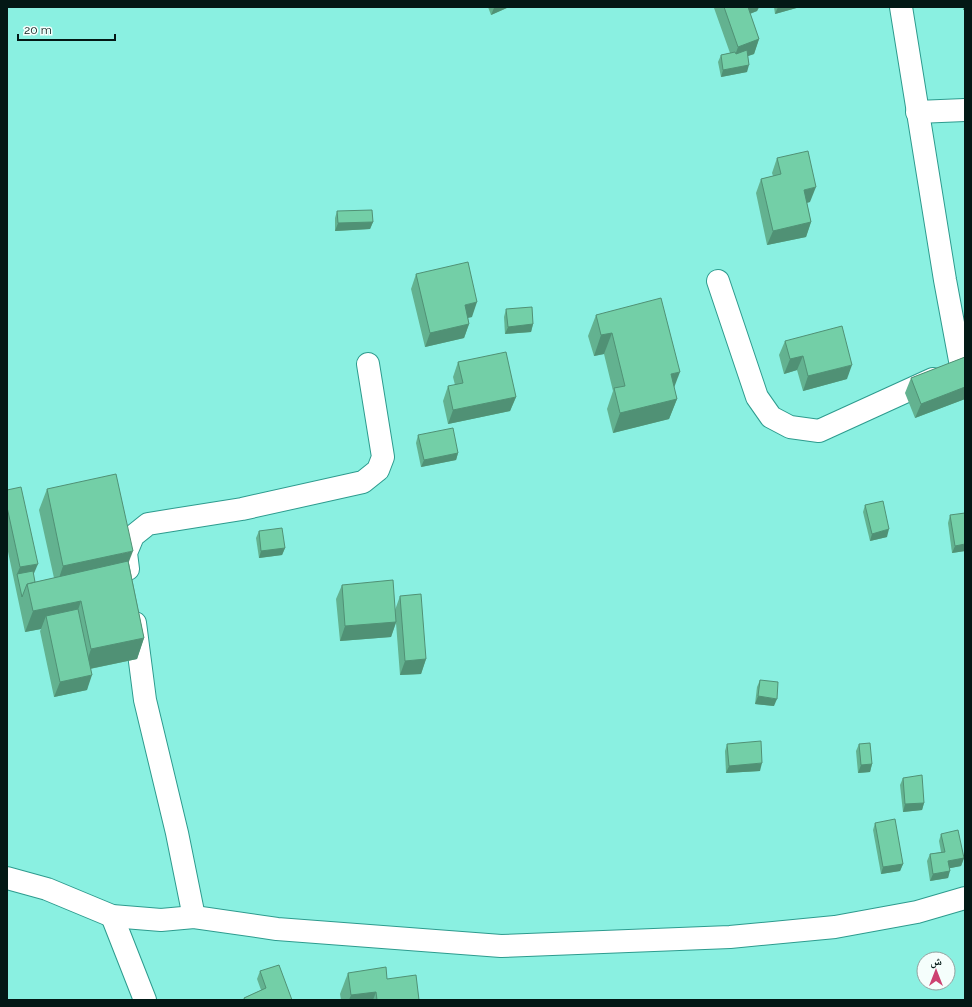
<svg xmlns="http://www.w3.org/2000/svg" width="972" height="1007" font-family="Raleway,'Noto Naskh Arabic',sans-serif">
	<rect width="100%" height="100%" fill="#8af0e1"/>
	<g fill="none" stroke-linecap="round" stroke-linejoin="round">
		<defs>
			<g id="street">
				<path d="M901,7L945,280L961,366L965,378"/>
				<path d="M917,112L965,110"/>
				<path d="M718,281L757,397L771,417L790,427L819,431L933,379"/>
				<path d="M128,569L126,553L133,536L148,524L242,509L363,482L378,470L383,457L368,364"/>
				<path d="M135,623L145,700L177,833L194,917"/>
				<path d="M7,878L47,889L112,916L161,920L194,917L277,929L501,946L730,937L835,927L917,912L965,898"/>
				<path d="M112,916L145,1000"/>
			</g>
		</defs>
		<use href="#street" stroke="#2d9b8e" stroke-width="24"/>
		<use href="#street" stroke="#fff" stroke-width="22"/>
	</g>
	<g fill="#63b290">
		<path d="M488,7H509L491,15Z"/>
		<path d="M715,7H759L757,11L750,14L759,39L754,54L748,56L747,72L721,77L718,62L721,55L730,53L714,8Z"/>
		<path d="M774,7H800L775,14Z"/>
		<path d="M777,158L810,202L807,203L811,222L806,237L767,245L756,193L761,179L773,176L772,173Z"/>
		<path d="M337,211L373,222L370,229L335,231V218Z"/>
		<path d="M416,274L472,317L468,318L469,324L464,338L425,347L411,289Z"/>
		<path d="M506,309L533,324L531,332L505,334L504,317Z"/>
		<path d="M596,315L674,388L677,399L669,419L613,433L607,409L613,391L604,354L594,356L588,336Z"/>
		<path d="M785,341L847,379L803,391L797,370L784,374L779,355Z"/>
		<path d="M965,357V399L915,418L905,393L911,378Z"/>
		<path d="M458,362L516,397L510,411L448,424L443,401L448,386L455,385L453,377Z"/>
		<path d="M418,435L458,453L456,460L421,467L416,443Z"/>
		<path d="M47,489L129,563L144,638L137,659L90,669L87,690L54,697L40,631L41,629L25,632L7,547V490L35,582L54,578L39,510Z"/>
		<path d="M865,505L887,537L870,541L863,512Z"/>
		<path d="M950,515L965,551L952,553L948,523Z"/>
		<path d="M259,531L285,548L282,555L259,558L256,538Z"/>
		<path d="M342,585L395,610L400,596L426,659L421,674L400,675L396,623L391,637L340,641L336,599Z"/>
		<path d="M760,680L774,706L755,704L757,687Z"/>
		<path d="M727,744L760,771L726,773L725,751Z"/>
		<path d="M859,744L872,764L870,772L858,773L856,751Z"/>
		<path d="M903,778L924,803L922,810L903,812L900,785Z"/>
		<path d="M875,823L903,864L900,871L881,874L873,830Z"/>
		<path d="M941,834L964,858L961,866L950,868L948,878L930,881L927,861L930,854L941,852L939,841Z"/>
		<path d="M260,971L292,1000H243L244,998L261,990L257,979Z"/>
		<path d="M348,973L387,979L419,1000H341L340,994Z"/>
	</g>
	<g fill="#509175">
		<path d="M495,7H509L491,15L494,8Z"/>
		<path d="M745,7H759L757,11L741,17Z"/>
		<path d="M778,7H800L775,14Z"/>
		<path d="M964,7H965V10H963Z"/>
		<path d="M759,39L754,54L733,61L738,47Z"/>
		<path d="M749,65L747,72L721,77L723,70Z"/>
		<path d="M816,187L810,202L799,204L804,190Z"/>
		<path d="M373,222L370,229L335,231L338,223Z"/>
		<path d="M811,222L806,237L767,245L773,231Z"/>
		<path d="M477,302L472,317L460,319L465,305Z"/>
		<path d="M469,324L464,338L425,347L430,333Z"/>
		<path d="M533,324L531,332L505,334L508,327Z"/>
		<path d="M612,333L604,354L594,356L601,335Z"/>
		<path d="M803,356L797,370L784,374L790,359Z"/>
		<path d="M852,365L847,379L803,391L808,376Z"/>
		<path d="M680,372L672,393L671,374Z"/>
		<path d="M965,387V399L915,418L921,404Z"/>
		<path d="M516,397L510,411L448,424L453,410Z"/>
		<path d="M677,399L669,419L613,433L620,413Z"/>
		<path d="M458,453L456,460L421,467L424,460Z"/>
		<path d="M889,529L887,537L870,541L872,534Z"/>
		<path d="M965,544V551L952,553L955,546Z"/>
		<path d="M285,548L282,555L259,558L261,551Z"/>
		<path d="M133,551L125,572L56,587L63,566Z"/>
		<path d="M38,564L32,578L17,574L20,567Z"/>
		<path d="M81,601L74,622L46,616L41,629L25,632L33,611Z"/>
		<path d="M396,622L391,637L340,641L345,626Z"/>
		<path d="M144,638L137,659L84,670L91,649Z"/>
		<path d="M426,659L421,674L400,675L405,661Z"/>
		<path d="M92,675L87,690L54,697L60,682Z"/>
		<path d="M758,696L777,699L774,706L755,704Z"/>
		<path d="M762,763L760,771L726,773L729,766Z"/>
		<path d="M872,764L870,772L858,773L861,765Z"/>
		<path d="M924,803L922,810L903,812L905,804Z"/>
		<path d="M964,858L961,866L946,869L948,861Z"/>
		<path d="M903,864L900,871L881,874L883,867Z"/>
		<path d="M950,871L948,878L930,881L933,874Z"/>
		<path d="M376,992L373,1000H349L351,995Z"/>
	</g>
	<g fill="#73cfa7" stroke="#509175">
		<path d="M724,7H748L759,39L738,47Z"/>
		<path d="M747,50L749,65L723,70L721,55L735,52L736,54Z"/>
		<path d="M808,151L816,187L804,190L811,222L773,231L761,179L781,174L777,158Z"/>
		<path d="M372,210L373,222L338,223L337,211Z"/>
		<path d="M468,262L477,302L465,305L469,324L430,333L416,274Z"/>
		<path d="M661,298L680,372L671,374L677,399L620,413L614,388L625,386L612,333L601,335L596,315Z"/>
		<path d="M532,307L533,324L508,327L506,309Z"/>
		<path d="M842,326L852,365L808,376L803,356L790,359L785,341Z"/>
		<path d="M506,352L516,397L453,410L448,386L463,383L458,362Z"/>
		<path d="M965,357V387L921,404L911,378Z"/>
		<path d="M453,428L458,453L424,460L418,435Z"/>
		<path d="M116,474L133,551L63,566L47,489Z"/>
		<path d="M21,487L38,564L20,567L7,507V490Z"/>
		<path d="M883,501L889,529L872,534L865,505Z"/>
		<path d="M965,513V544L955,546L950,515Z"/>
		<path d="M282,528L285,548L261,551L259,531Z"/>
		<path d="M128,561L144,638L91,649L81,601L33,611L27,584Z"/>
		<path d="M33,571L35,582L27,584L22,597L17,574Z"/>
		<path d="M393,580L396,622L345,626L342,585Z"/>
		<path d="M421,594L426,659L405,661L400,596Z"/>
		<path d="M78,609L92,675L60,682L46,616Z"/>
		<path d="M760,680L778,682L777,699L758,696Z"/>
		<path d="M761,741L762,763L729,766L727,744Z"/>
		<path d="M870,743L872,764L861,765L859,744Z"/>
		<path d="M922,775L924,803L905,804L903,778Z"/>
		<path d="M895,819L903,864L883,867L875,823Z"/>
		<path d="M958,830L964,858L948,861L950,871L933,874L930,854L945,852L941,834Z"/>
		<path d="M279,965L292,1000H245L244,998L266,988L260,971Z"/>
		<path d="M386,967L387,979L416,975L419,1000H377L376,992L351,995L348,973Z"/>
	</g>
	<rect width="972" height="1007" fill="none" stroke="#031815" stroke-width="16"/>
	<g transform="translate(936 971)"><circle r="19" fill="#f5fefc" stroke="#94a2a0"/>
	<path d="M0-3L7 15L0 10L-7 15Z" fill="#cd4171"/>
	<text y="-6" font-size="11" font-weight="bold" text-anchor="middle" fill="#031815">ش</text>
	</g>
	<path d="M18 34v6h97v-6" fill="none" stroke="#031815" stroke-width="2"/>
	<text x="24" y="34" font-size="12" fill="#031815" stroke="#f5fefc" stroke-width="3" paint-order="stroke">20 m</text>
</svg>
